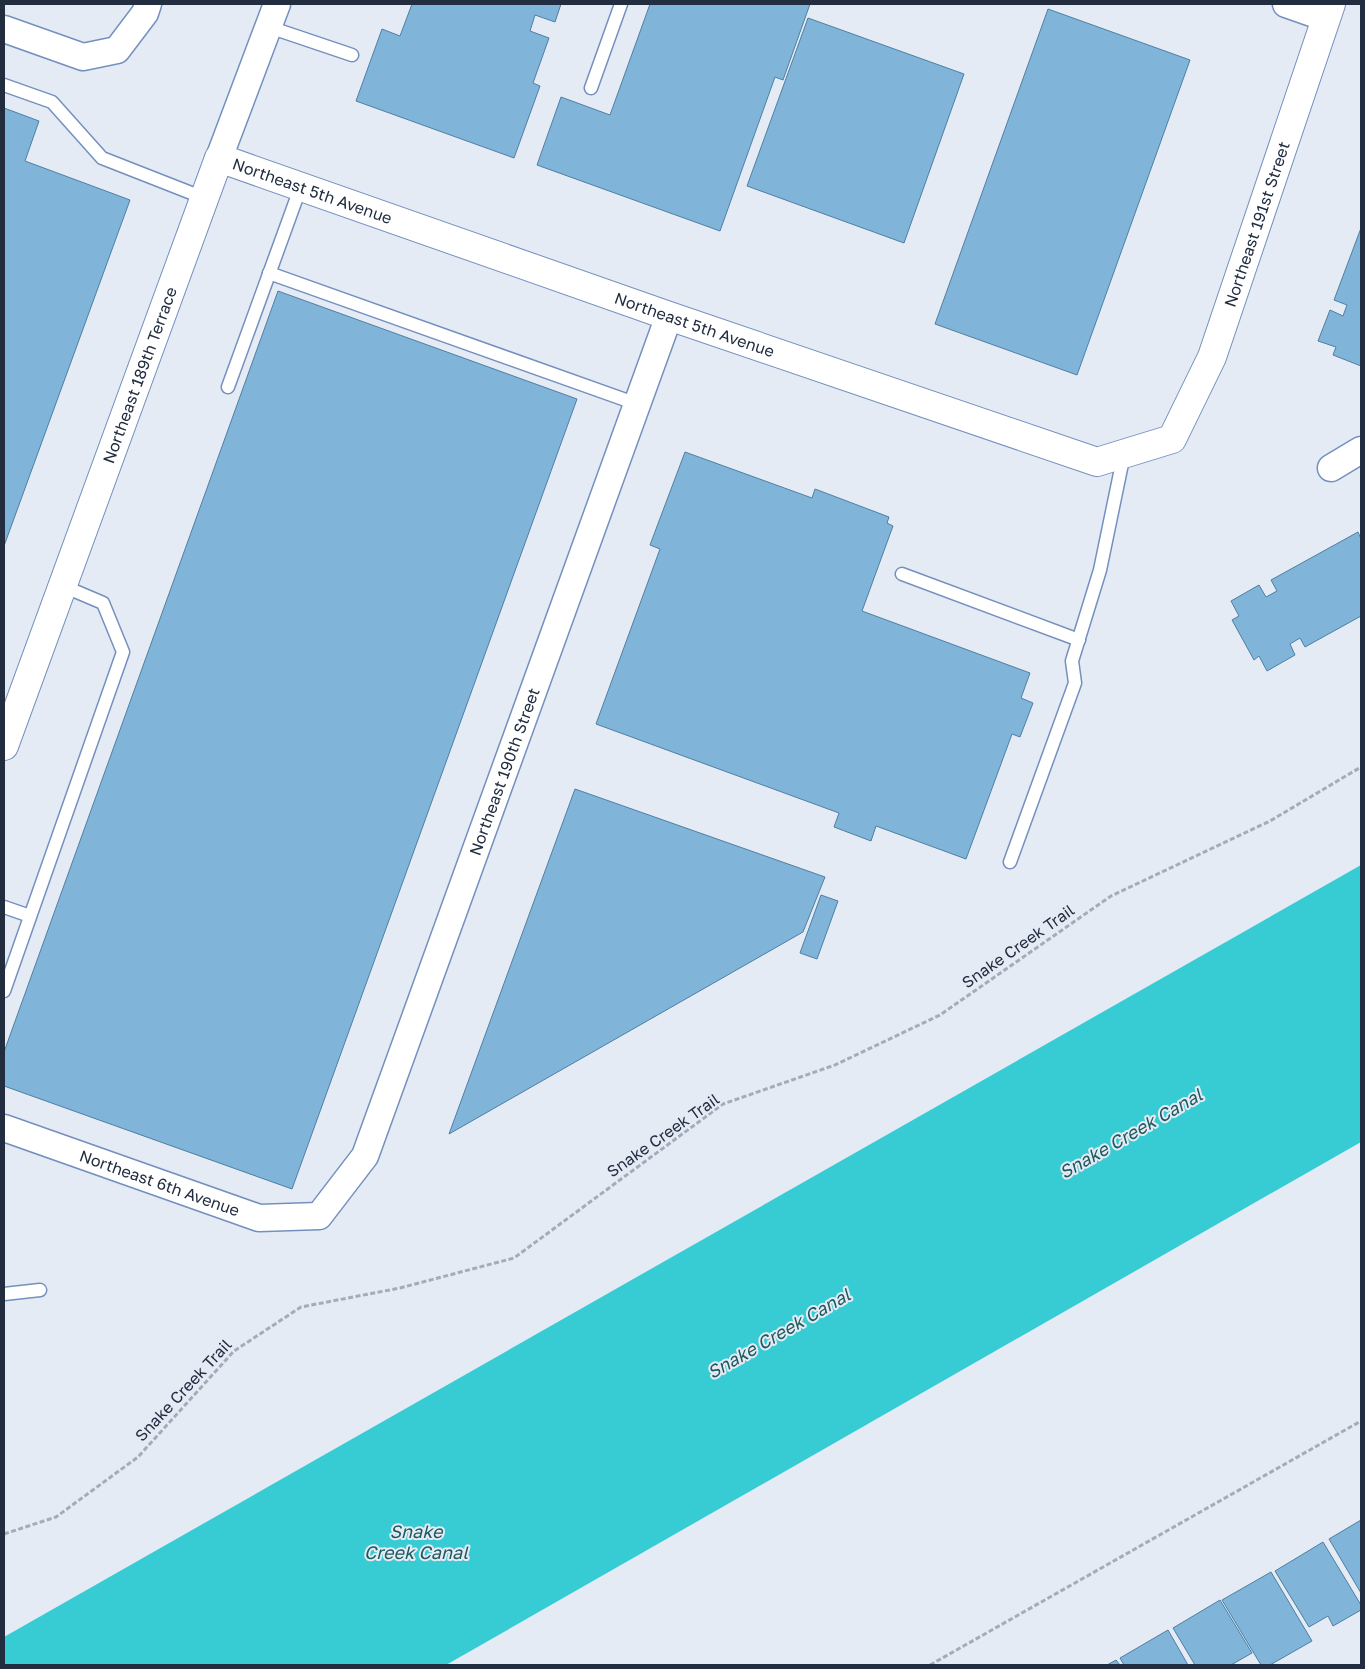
<svg xmlns="http://www.w3.org/2000/svg" width="1365" height="1669" font-family="'Golos Text',sans-serif">
	<rect width="100%" height="100%" fill="#e4ebf5"/>
	<path fill="#37cbd4" d="M1361,865V1142L446,1665H4V1637Z"/>
	<g fill="#81b4d9" stroke="#4e7fa3">
		<path d="M412,4H561L555,22L535,15L530,31L549,38L533,83L540,86L514,158L356,101L382,29L400,36Z"/>
		<path d="M650,4H810L783,80L775,77L720,231L537,165L561,97L610,115Z"/>
		<path d="M1048,9L1190,60L1077,375L935,324Z"/>
		<path d="M808,18L964,74L904,243L747,186Z"/>
		<path d="M4,108L39,121L25,161L130,200L4,546Z"/>
		<path d="M1361,228V366L1333,355L1336,347L1318,341L1330,310L1343,316L1347,305L1334,300Z"/>
		<path d="M278,291L577,399L292,1189L4,1086V1052Z"/>
		<path d="M685,452L812,498L815,489L889,517L887,523L893,526L862,611L1030,673L1021,698L1033,703L1020,737L1012,734L966,859L876,826L871,841L834,827L839,813L596,724L660,549L650,545Z"/>
		<path d="M1358,532L1361,539V616L1305,647L1300,638L1290,644L1295,655L1267,671L1259,656L1254,660L1232,620L1239,616L1231,601L1259,585L1266,597L1277,591L1271,580Z"/>
		<path d="M575,789L825,877L803,932L449,1134Z"/>
		<path d="M821,895L838,901L817,959L800,953Z"/>
		<path d="M1361,1520V1593L1329,1539Z"/>
		<path d="M1323,1542L1361,1605V1610L1333,1626L1328,1616L1309,1627L1275,1571Z"/>
		<path d="M1271,1572L1312,1641L1270,1665H1261L1222,1600Z"/>
		<path d="M1220,1600L1252,1653L1231,1665H1195L1173,1628Z"/>
		<path d="M1168,1630L1188,1665H1124L1120,1658Z"/>
		<path d="M1116,1660L1120,1665H1107Z"/>
	</g>
	<g fill="none" stroke-linecap="round" stroke-linejoin="round">
		<defs>
			<g id="service">
				<path d="M269,27L352,55"/>
				<path d="M4,85L52,102L102,158L204,198"/>
				<path d="M591,88L621,4"/>
				<path d="M269,273L637,404"/>
				<path d="M228,387L301,186"/>
				<path d="M902,574L1079,640"/>
				<path d="M1010,862L1075,683L1072,661L1100,570L1124,454"/>
				<path d="M4,907L30,916"/>
				<path d="M4,991L123,652L103,603L63,586"/>
				<path d="M4,1294L40,1290"/>
			</g>
			<g id="minor">
				<path d="M1286,4L1326,18"/>
				<path d="M4,29L83,57L117,50L145,13L148,4"/>
				<path d="M219,158L277,4"/>
				<path d="M1331,468L1361,450"/>
				<path id="s1" d="M4,1128L259,1218L319,1216L365,1156L669,316"/>
			</g>
			<g id="tertiary">
				<path id="s2" d="M4,746L219,158L669,316L1097,462L1172,439L1212,357L1331,4"/>
			</g>
		</defs>
		<use href="#service" stroke="#7490be" stroke-width="15"/>
		<use href="#minor" stroke="#7490be" stroke-width="29"/>
		<use href="#tertiary" stroke="#7490be" stroke-width="30"/>
		<g stroke="#a4acb9" stroke-width="3" stroke-dasharray="5 2.5" stroke-linecap="butt">
			<path d="M4,1534L56,1517L138,1457L234,1351L301,1307L400,1288L514,1258L723,1104L835,1065L940,1015L1111,896L1270,821L1361,767"/>
			<path d="M930,1665L1361,1421"/>
		</g>
		<use href="#service" stroke="#fff" stroke-width="12"/>
		<use href="#minor" stroke="#fff" stroke-width="26"/>
		<use href="#tertiary" stroke="#fff" stroke-width="28"/>
	</g>
	<g text-anchor="middle" stroke-width="4" stroke-linejoin="round" paint-order="stroke">
		<g font-size="16" fill="#222d40" stroke="#e4ebf5">
			<text dy="6" stroke="none"><textPath href="#s2" startOffset="725">Northeast 5th Avenue</textPath></text>
			<text dy="6" stroke="none"><textPath href="#s2" startOffset="1865">Northeast 191st Street</textPath></text>
			<text dy="6" stroke="none"><textPath href="#s2" startOffset="1130">Northeast 5th Avenue</textPath></text>
			<text dy="6" stroke="none"><textPath href="#s2" startOffset="395">Northeast 189th Terrace</textPath></text>
			<text dy="6" stroke="none"><textPath href="#s1" startOffset="815">Northeast 190th Street</textPath></text>
			<text transform="translate(1018 946) rotate(-35)" y="6">Snake Creek Trail</text>
			<text transform="translate(663 1135) rotate(-35)" y="6">Snake Creek Trail</text>
			<text dy="6" stroke="none"><textPath href="#s1" startOffset="165">Northeast 6th Avenue</textPath></text>
			<text transform="translate(183 1390) rotate(-47)" y="6">Snake Creek Trail</text>
		</g>
		<g font-size="18" font-style="italic" fill="#1e595c" stroke="#e4ebf5">
			<text transform="translate(1131 1134) rotate(-30)" y="6">Snake Creek Canal</text>
			<text transform="translate(779 1334) rotate(-30)" y="6">Snake Creek Canal</text>
			<text x="416" y="1538">Snake<tspan x="416" dy="21">Creek Canal</tspan></text>
		</g>
	</g>
	<rect width="1365" height="1669" fill="none" stroke="#222d40" stroke-width="10"/>
</svg>
